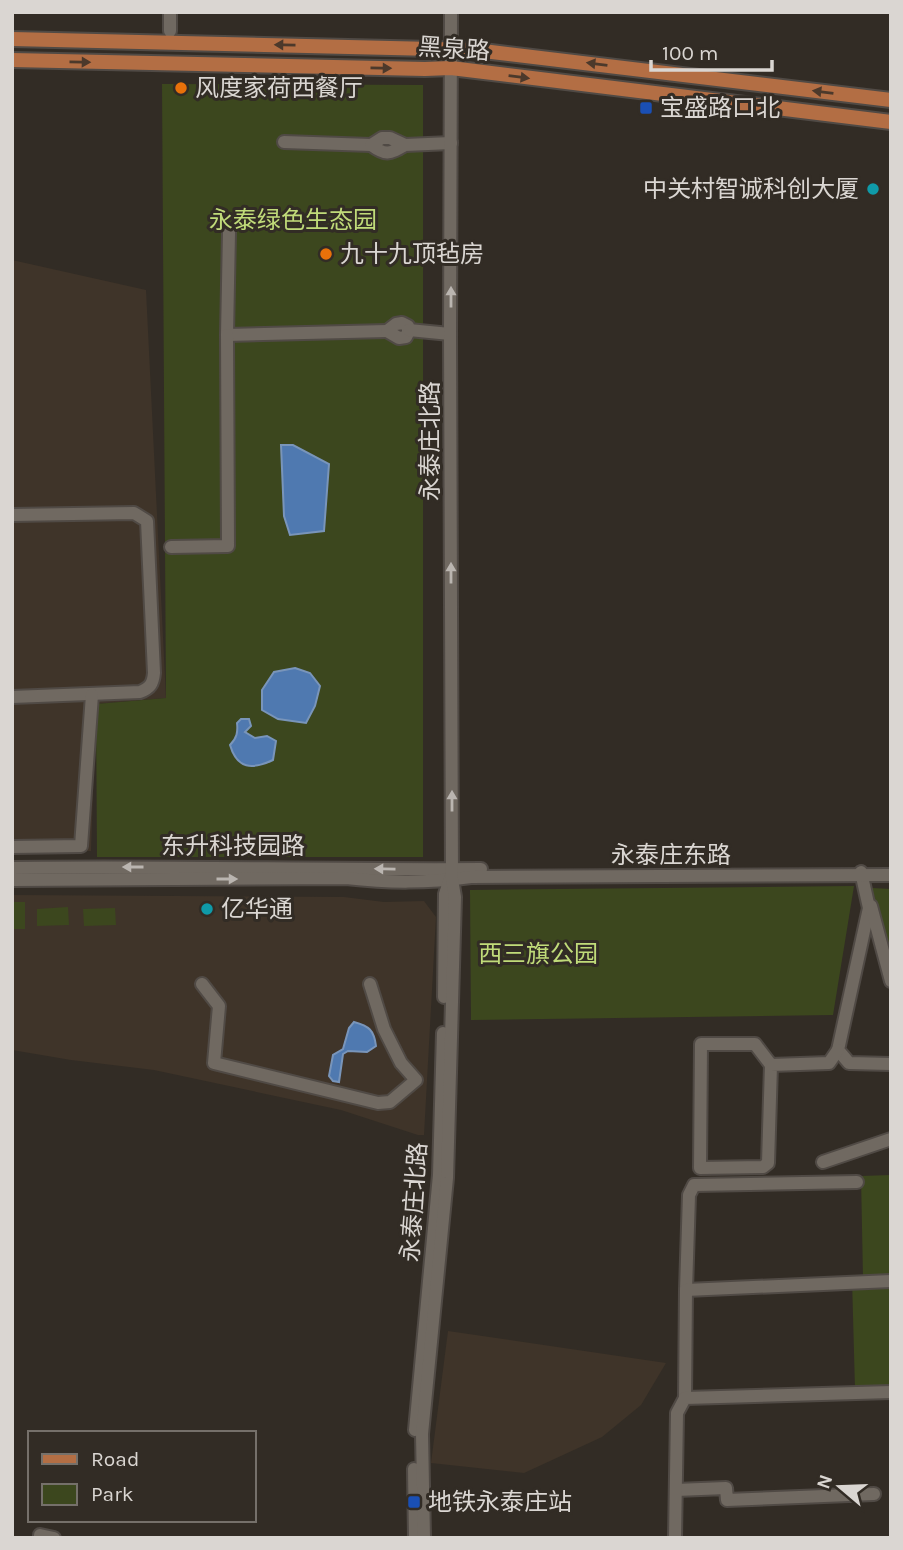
<svg xmlns="http://www.w3.org/2000/svg" width="903" height="1550" font-family="Karla,'Noto Sans SC',sans-serif">
	<rect width="100%" height="100%" fill="#322c25"/>
	<g fill="#3f3429">
		<path d="M12,260L146,290L166,698L96,704L91,851L12,852Z"/>
		<path d="M12,895L344,897L384,902L424,901L436,917L424,1135H418L341,1110L154,1070L71,1060L12,1050Z"/>
		<path d="M448,1331L666,1363L641,1405L602,1437L524,1473L431,1463Z"/>
	</g>
	<g fill="#3c471e">
		<path d="M162,84L423,85V857H97L96,704L166,698Z"/>
		<path d="M854,886L833,1015L471,1020L470,890Z"/>
		<path d="M872,888L891,889V956Z"/>
		<rect x="12" y="902" width="13" height="27"/>
		<path d="M68,907L69,925L37,926V909Z"/>
		<path d="M115,908L116,925L84,926L83,909Z"/>
		<path d="M891,1175V1387L855,1389L852,1279L863,1278L861,1176Z"/>
	</g>
	<g fill="#4f79b0" stroke="#7995ba" stroke-width="2">
		<path d="M281,445H293L329,464L324,531L290,535L284,516Z"/>
		<path d="M295,668L310,673L320,686L315,706L306,723L278,719L262,710V690L274,672Z"/>
		<path d="M241,719H249L251,726L245,732L255,738L267,736L276,741L273,760C252,770 237,769 230,745C237,738 238,732 237,723Z"/>
		<path d="M354,1022C369,1026 374,1030 376,1046L367,1052L348,1051L343,1054L339,1082L333,1081L329,1076L333,1055L343,1049L349,1028Z"/>
	</g>
	<g fill="none" stroke-linecap="round" stroke-linejoin="round">
		<defs>
			<g id="minor">
				<path d="M170,31V12"/>
				<path d="M284,142L371,145"/>
				<path d="M405,145C389,154 386,156 371,145L382,138H390L405,145L451,143"/>
				<path d="M229,232L227,335L387,331"/>
				<path d="M402,323L408,326V333L406,337L399,338L387,331L396,324Z"/>
				<path d="M409,330L450,334"/>
				<path d="M12,515L134,513L147,521L154,673C153,684 150,688 140,692L12,697"/>
				<path d="M171,547L228,546L227,335"/>
				<path d="M12,847L81,846L92,695"/>
				<path d="M12,868C168,866 325,870 481,869"/>
				<path d="M861,872L869,908L838,1050L849,1063L891,1064"/>
				<path d="M12,880L346,878C390,883 426,883 471,877L891,875"/>
				<path d="M871,906L891,981"/>
				<path d="M202,984L219,1006L214,1063L378,1103L390,1102L416,1080L401,1063L384,1029L370,984"/>
				<path d="M444,997L445,894L451,876"/>
				<path d="M771,1065L755,1044H701L700,1168L763,1167L768,1163L771,1065L829,1063L838,1050"/>
				<path d="M823,1162L891,1139"/>
				<path d="M686,1290L689,1195L694,1185L857,1182"/>
				<path d="M685,1398L686,1290L891,1281"/>
				<path d="M415,1430L439,1175L443,1033"/>
				<path d="M414,1469L415,1538"/>
				<path d="M676,1490L726,1488L727,1500L874,1494"/>
				<path d="M40,1538V1535L54,1538"/>
				<path d="M424,1538L422,1434L447,1178L455,897L452,879L450,334L451,12"/>
				<path d="M675,1538L677,1413L685,1398L891,1392"/>
			</g>
			<g id="major">
				<path d="M12,39L475,50L891,100"/>
				<path d="M12,60L425,69L451,68L891,122"/>
			</g>
		</defs>
		<use href="#minor" stroke="#504a45" stroke-width="16"/>
		<use href="#major" stroke="#504a45" stroke-width="18"/>
		<use href="#minor" stroke="#706961" stroke-width="12"/>
		<use href="#major" stroke="#b36e44" stroke-width="14"/>
	</g>
	<defs><path id="oneway-solid" d="M-6-.8H1V-3.2L6.5 0L1 3.2V.8H-6Z" transform="scale(1.75)"/></defs>
	<g fill="#4c392b">
		<use href="#oneway-solid" transform="translate(285 45) rotate(-179)"/>
		<use href="#oneway-solid" transform="translate(80 62) rotate(1)"/>
		<use href="#oneway-solid" transform="translate(597 64) rotate(-173)"/>
		<use href="#oneway-solid" transform="translate(381 68) rotate(1)"/>
		<use href="#oneway-solid" transform="translate(519 77) rotate(7)"/>
		<use href="#oneway-solid" transform="translate(823 92) rotate(-173)"/>
	</g>
	<g fill="#bab5b0">
		<use href="#oneway-solid" transform="translate(451 297) rotate(-90)"/>
		<use href="#oneway-solid" transform="translate(451 573) rotate(-90)"/>
		<use href="#oneway-solid" transform="translate(452 801) rotate(-90)"/>
		<use href="#oneway-solid" transform="translate(133 867) rotate(-180)"/>
		<use href="#oneway-solid" transform="translate(385 869) rotate(-179)"/>
		<use href="#oneway-solid" transform="translate(227 879)"/>
	</g>
	<g fill="#e8710a" stroke="#322c25" stroke-width="2.5">
		<circle cx="181" cy="88" r="7"/>
		<circle cx="326" cy="254" r="7"/>
	</g>
	<g fill="#1a4fb4" stroke="#322c25" stroke-width="2.5">
		<rect x="639" y="101" width="14" height="14" rx="3.5"/>
		<rect x="407" y="1495" width="14" height="14" rx="3.5"/>
	</g>
	<g fill="#0f9aa8" stroke="#322c25" stroke-width="2.5">
		<circle cx="873" cy="189" r="7"/>
		<circle cx="207" cy="909" r="7"/>
	</g>
	<g text-anchor="middle" stroke-width="6" stroke-linejoin="round" paint-order="stroke">
		<g font-size="24" fill="#dad6d2" stroke="#322c25">
			<text transform="translate(454 49) rotate(4)" y="8">黑泉路</text>
			<text transform="translate(430 441) rotate(-90)" y="8">永泰庄北路</text>
			<text x="233" y="854">东升科技园路</text>
			<text x="671" y="863">永泰庄东路</text>
			<text transform="translate(414 1202) rotate(-86)" y="8">永泰庄北路</text>
		</g>
		<g font-size="24" fill="#dad6d2" stroke="#322c25" text-anchor="start">
			<text x="195" y="96">风度家荷西餐厅</text>
			<text x="660" y="116">宝盛路口北</text>
			<text x="859" y="197" text-anchor="end">中关村智诚科创大厦</text>
			<text x="340" y="262">九十九顶毡房</text>
			<text x="221" y="917">亿华通</text>
			<text x="428" y="1510">地铁永泰庄站</text>
		</g>
		<g font-size="24" fill="#c0db79" stroke="#322c25">
			<text x="293" y="228">永泰绿色生态园</text>
			<text x="538" y="962">西三旗公园</text>
		</g>
	</g>
	<rect width="903" height="1550" fill="none" stroke="#dad6d2" stroke-width="28"/>
	<rect x="28" y="1431" width="228" height="91" fill="#322c25" stroke="#75706a" stroke-width="2"/>
	<rect x="42" y="1454" width="35" height="10" fill="#b36e44" stroke="#75706a" stroke-width="2"/>
	<text x="91" y="1466" font-size="21" fill="#dad6d2">Road</text>
	<rect x="42" y="1484" width="35" height="21" fill="#3c471e" stroke="#75706a" stroke-width="2"/>
	<text x="91" y="1501" font-size="21" fill="#dad6d2">Park</text>
	<g transform="translate(840 1487) rotate(289)" stroke="#322c25" stroke-width="5" paint-order="stroke">
	<path d="M0-5L12 26L0 18L-12 26Z" fill="#dad6d2"/>
	<text y="-10" font-size="19" font-weight="bold" text-anchor="middle" fill="#dad6d2">N</text>
	</g>
	<path d="M651 60v10h121v-10" fill="none" stroke="#dad6d2" stroke-width="3.5"/>
	<text x="662" y="60" font-size="21" fill="#dad6d2" stroke="#322c25" stroke-width="5" paint-order="stroke">100 m</text>
</svg>
